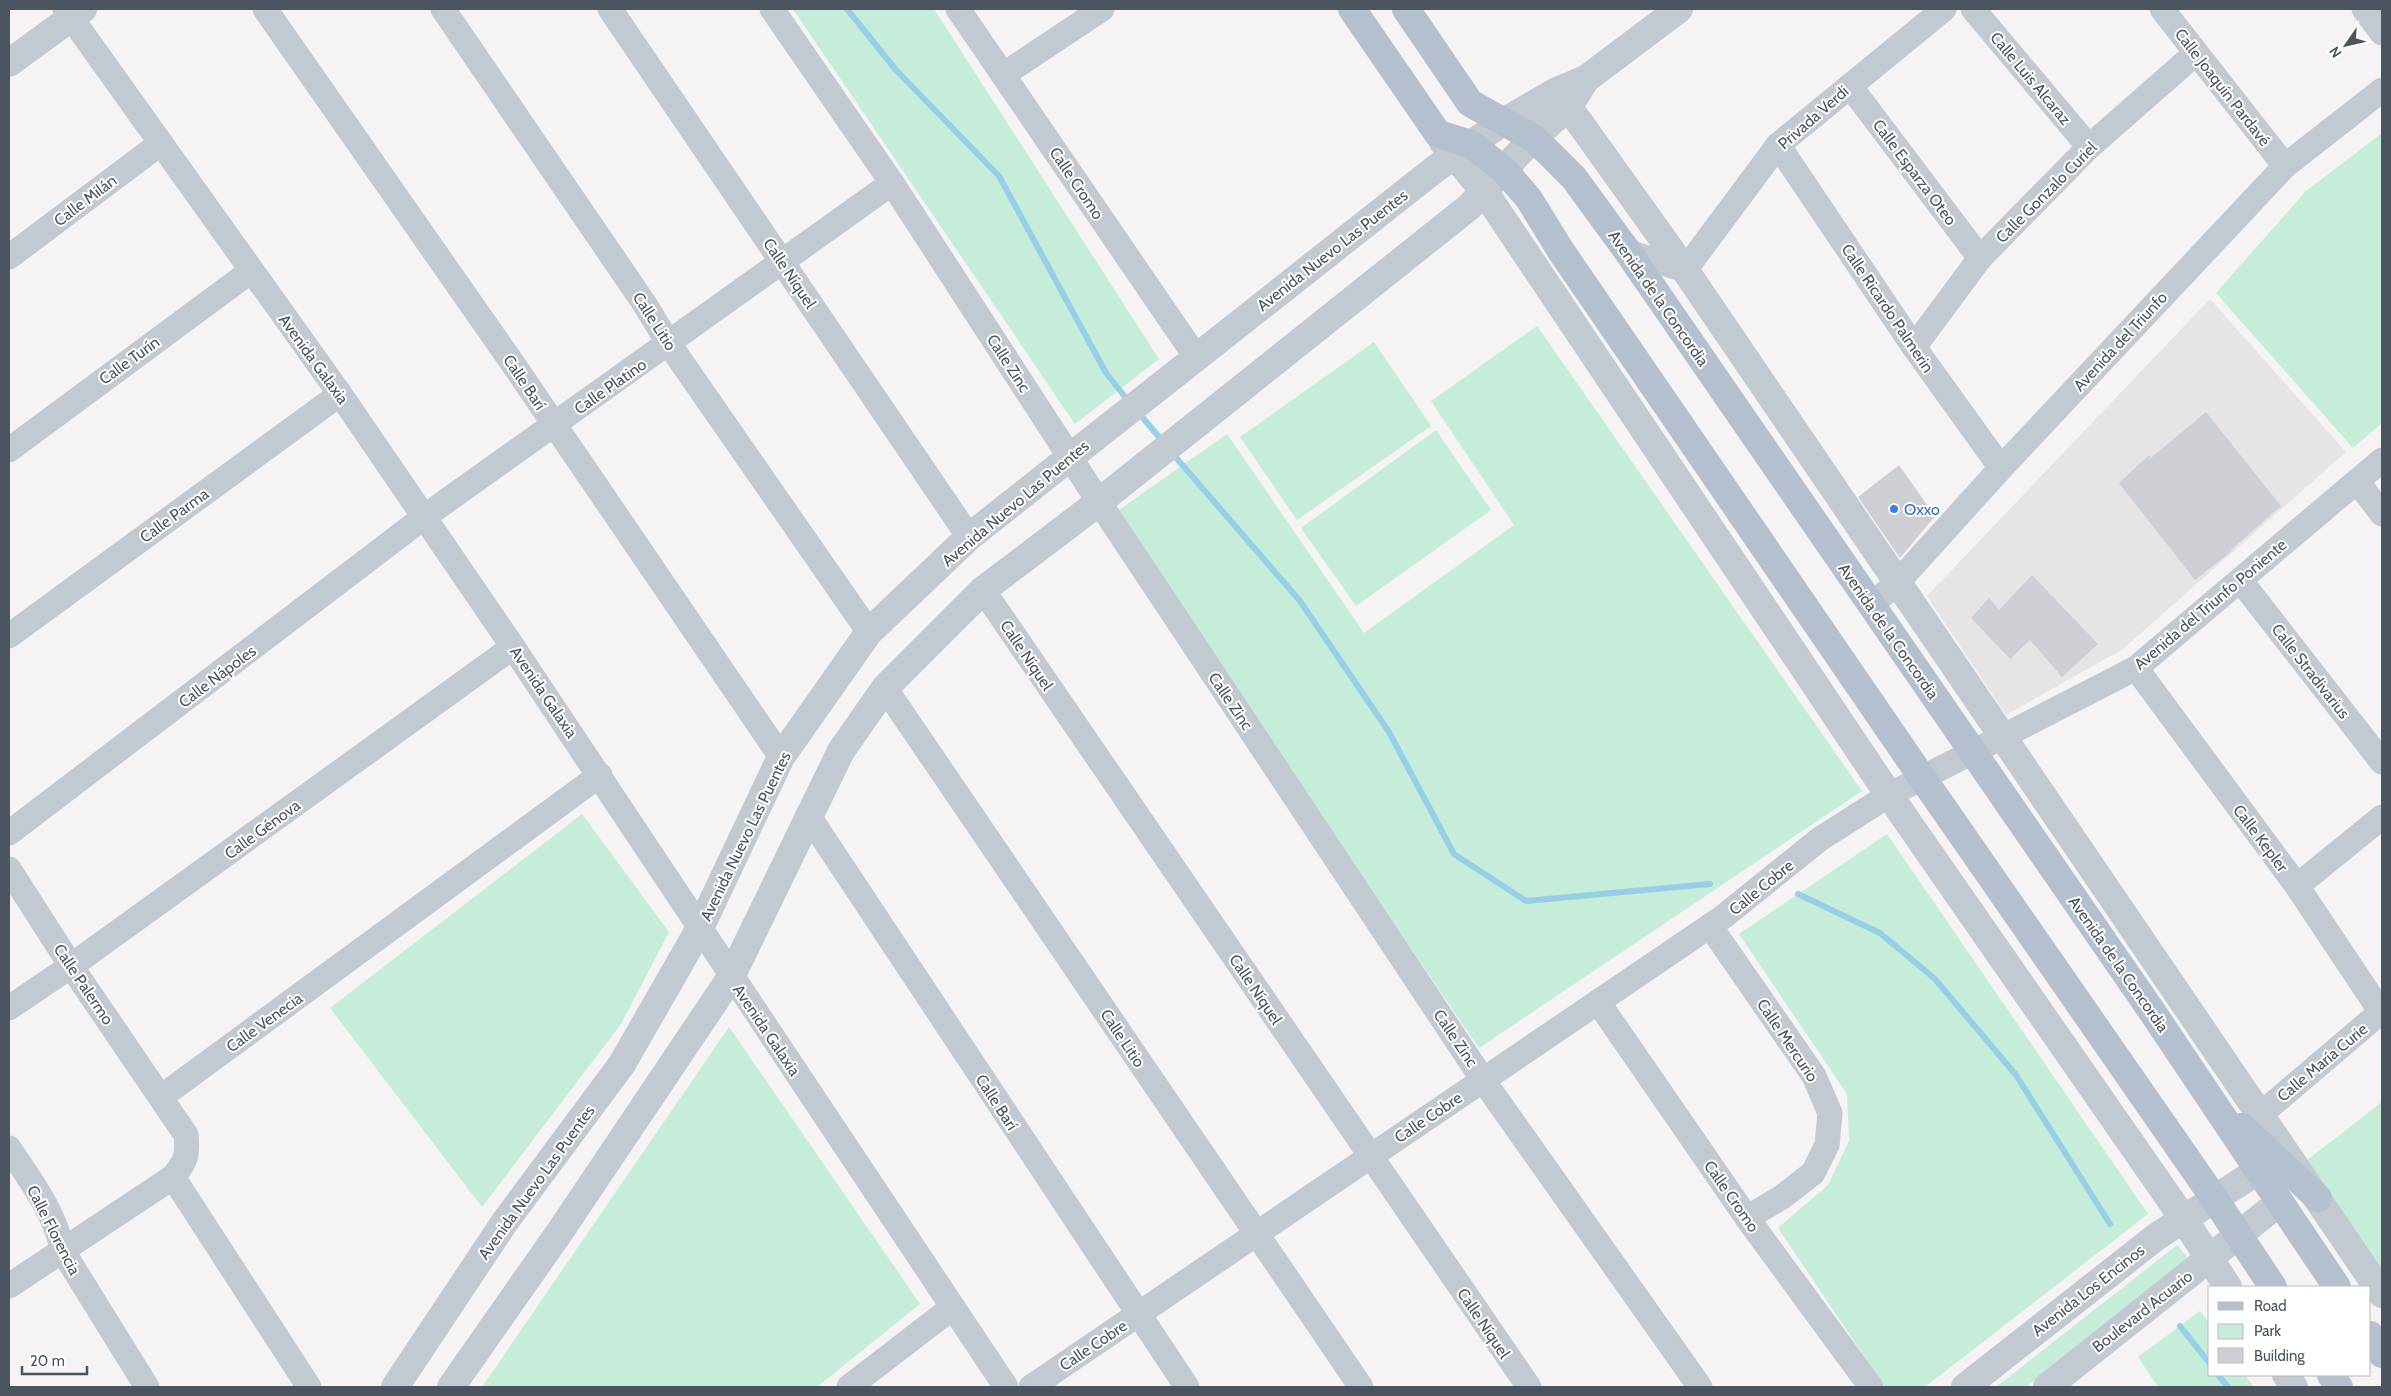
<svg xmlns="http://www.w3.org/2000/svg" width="2391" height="1396" font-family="Cabin,sans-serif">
	<rect width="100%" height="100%" fill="#f5f3f3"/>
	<path fill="#e6e4e4" d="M2210,299L2346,452L2123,649L2006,715L1927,596Z"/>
	<g fill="#c6edd9">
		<path d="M793,9H934L1159,359L1075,424Z"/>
		<path d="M2382,133V423L2353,448L2216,293L2306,191Z"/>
		<path d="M1537,326L1862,791L1479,1048L1113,514L1227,434L1364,633L1514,525L1431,401Z"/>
		<path d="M1374,342L1431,426L1297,520L1240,437Z"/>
		<path d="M1436,430L1491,510L1356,606L1301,528Z"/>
		<path d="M582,814L669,932L621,1024L482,1207L330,1008Z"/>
		<path d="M1887,834L2148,1214L1925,1387H1885L1778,1228L1828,1185L1849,1141L1847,1094L1739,934Z"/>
		<path d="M729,1027L920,1304L817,1387H482Z"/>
		<path d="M2382,1102V1275L2306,1161Z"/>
		<path d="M2177,1245L2188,1258L2026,1387H1996Z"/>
		<path d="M2200,1311L2210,1324V1375H2245L2254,1387H2158L2138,1357Z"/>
	</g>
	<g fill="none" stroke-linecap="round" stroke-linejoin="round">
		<g stroke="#97cfe7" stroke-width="6">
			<path d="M847,9L896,70L999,176L1106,373L1130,403"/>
			<path d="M1138,412L1164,443"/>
			<path d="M1172,453L1300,601L1389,732L1454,854L1526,901L1710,884"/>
			<path d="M1798,894L1880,933L1935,979L2016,1075L2110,1224"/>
			<path d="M2180,1326L2210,1364"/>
			<path d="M2218,1375L2228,1387"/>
		</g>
	</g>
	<g fill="#cdcfd5">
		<path d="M2206,412L2281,506L2231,550L2232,551L2195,580L2119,483L2149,455L2151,458Z"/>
		<path d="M1899,465L1935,516L1900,558L1858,497Z"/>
		<path d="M2032,575L2098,644L2062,677L2030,640L2010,659L1971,618L1989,598L1999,610Z"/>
	</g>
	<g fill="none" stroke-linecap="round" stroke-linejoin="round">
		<g stroke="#c2c9d0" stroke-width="25">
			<path d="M65,9L340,394L513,647L1006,1387"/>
			<path d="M265,9L511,361L781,757"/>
			<path d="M443,9L644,303L669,344L869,632"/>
			<path d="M610,9L969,537"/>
			<path d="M772,9L892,183L1099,502L1483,1080L1700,1387"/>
			<path d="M958,9L1196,357"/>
			<path d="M1973,9L2089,147"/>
			<path d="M2162,9L2285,166"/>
			<path d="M2364,9L2382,33"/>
			<path d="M1003,75L1102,9"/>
			<path d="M1850,86L1980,258"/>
			<path d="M1778,145L1914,347L2001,468"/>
			<path d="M1628,252L1685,270L1778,145L1944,9"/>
			<path d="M9,257L161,143"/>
			<path d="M1914,347L1980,258L2089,147L2196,53"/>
			<path d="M9,450L251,271"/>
			<path d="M2357,481L2382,514"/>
			<path d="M2240,580L2382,762"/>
			<path d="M983,590L1529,1387"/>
			<path d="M1871,605L1897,583L2001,468L2285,166L2382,90"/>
			<path d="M9,636L340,394"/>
			<path d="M2136,668L2297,886L2381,1012"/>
			<path d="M885,688L1361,1387"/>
			<path d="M808,815L1187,1387"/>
			<path d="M9,833L424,517L892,183"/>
			<path d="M9,869L71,966L186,1135C188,1156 186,1161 173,1177L9,1286"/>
			<path d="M2297,886L2382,817"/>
			<path d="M1710,926L1814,1076L1830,1113L1827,1145L1813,1173L1782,1197L1747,1218"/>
			<path d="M1598,1002L1747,1218L1871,1387"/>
			<path d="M9,1008L71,966L513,647"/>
			<path d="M161,1097L600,775"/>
			<path d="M2261,1114L2382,1011"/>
			<path d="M9,1148C29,1179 56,1213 62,1250L147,1387"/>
			<path d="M173,1177L309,1387"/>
			<path d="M849,1387L953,1307"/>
			<path d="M1031,1387L1723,917L1820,839L1889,795L2136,668L2382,460"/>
		</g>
		<g stroke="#c2c9d0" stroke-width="28">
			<path d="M9,63L83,9"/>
			<path d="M1557,91L1685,270L2382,1294"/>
			<path d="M1443,142L1484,191L1889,795L2183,1218L2228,1287"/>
			<path d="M2286,1375L2294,1387"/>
			<path d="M395,1387L504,1223L622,1064L700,928L781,757L869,632L969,537L1435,169L1503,122L1557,91L1586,79L1679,9"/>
			<path d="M451,1387L559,1233L731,977L841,751L885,688L983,590L1099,502L1469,207L1533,138L1569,106L1586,79"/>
			<path d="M1965,1387L2156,1237L2259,1170"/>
			<path d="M2047,1387L2280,1202"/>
		</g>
		<g stroke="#b5c0cf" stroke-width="28">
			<path d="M1352,9L1438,134L1471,144L1505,171L1529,199L1561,251L1921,776L2214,1198L2273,1287"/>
			<path d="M1406,9L1470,103L1533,138L1547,151L1574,178L1628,252L2153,1013L2337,1287"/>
			<path d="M2242,1127L2318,1198"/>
			<path d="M2370,1335L2382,1354"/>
			<path d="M2331,1375L2339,1387"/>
		</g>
	</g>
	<circle fill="#3f7fe0" stroke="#fff" stroke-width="2" cx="1894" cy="509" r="5"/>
	<g text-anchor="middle" stroke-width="4" stroke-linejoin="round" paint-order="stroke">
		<g font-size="16" fill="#4c545f" stroke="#fff">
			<text transform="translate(2031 78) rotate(50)" y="6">Calle Luis Alcaraz</text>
			<text transform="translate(2223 87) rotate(52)" y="6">Calle Joaquín Pardavé</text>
			<text transform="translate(1813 117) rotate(-41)" y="6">Privada Verdi</text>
			<text transform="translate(1915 172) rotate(53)" y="6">Calle Esparza Oteo</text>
			<text transform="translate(1077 183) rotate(56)" y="6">Calle Cromo</text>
			<text transform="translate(2046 192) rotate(-45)" y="6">Calle Gonzalo Curiel</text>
			<text transform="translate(85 200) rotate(-37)" y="6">Calle Milán</text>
			<text transform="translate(1332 250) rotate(-38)" y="6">Avenida Nuevo Las Puentes</text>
			<text transform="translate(790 273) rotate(56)" y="6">Calle Níquel</text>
			<text transform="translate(1659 298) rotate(55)" y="6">Avenida de la Concordia</text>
			<text transform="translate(1888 308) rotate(56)" y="6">Calle Ricardo Palmerin</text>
			<text transform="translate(655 321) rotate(57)" y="6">Calle Litio</text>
			<text transform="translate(2120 341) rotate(-47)" y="6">Avenida del Triunfo</text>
			<text transform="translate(314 359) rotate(54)" y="6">Avenida Galaxia</text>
			<text transform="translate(129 360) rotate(-36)" y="6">Calle Turín</text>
			<text transform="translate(1009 363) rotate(57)" y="6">Calle Zinc</text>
			<text transform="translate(525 382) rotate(56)" y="6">Calle Barí</text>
			<text transform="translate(610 386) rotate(-35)" y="6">Calle Platino</text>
			<text transform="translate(1015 503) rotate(-40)" y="6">Avenida Nuevo Las Puentes</text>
			<text transform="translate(174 515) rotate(-36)" y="6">Calle Parma</text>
			<text transform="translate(2210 604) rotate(-40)" y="6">Avenida del Triunfo Poniente</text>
			<text transform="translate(1889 631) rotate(55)" y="6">Avenida de la Concordia</text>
			<text transform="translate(1027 655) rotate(56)" y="6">Calle Níquel</text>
			<text transform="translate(2311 671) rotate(52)" y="6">Calle Stradivarius</text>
			<text transform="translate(217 676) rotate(-37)" y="6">Calle Nápoles</text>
			<text transform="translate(544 692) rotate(56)" y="6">Avenida Galaxia</text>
			<text transform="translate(1231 701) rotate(56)" y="6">Calle Zinc</text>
			<text transform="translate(262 829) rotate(-36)" y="6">Calle Génova</text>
			<text transform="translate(745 836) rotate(-64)" y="6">Avenida Nuevo Las Puentes</text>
			<text transform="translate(2261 838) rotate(53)" y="6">Calle Kepler</text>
			<text transform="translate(1761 887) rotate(-39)" y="6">Calle Cobre</text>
			<text transform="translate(2119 964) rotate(55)" y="6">Avenida de la Concordia</text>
			<text transform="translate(84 984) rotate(56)" y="6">Calle Palermo</text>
			<text transform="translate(1256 989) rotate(56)" y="6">Calle Níquel</text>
			<text transform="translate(264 1022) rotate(-36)" y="6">Calle Venecia</text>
			<text transform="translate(767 1030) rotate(56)" y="6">Avenida Galaxia</text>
			<text transform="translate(1123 1038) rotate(56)" y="6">Calle Litio</text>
			<text transform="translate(1456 1038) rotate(56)" y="6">Calle Zinc</text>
			<text transform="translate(1788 1040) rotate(56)" y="6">Calle Mercurio</text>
			<text transform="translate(2322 1062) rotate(-40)" y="6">Calle María Curie</text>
			<text transform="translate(997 1102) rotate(57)" y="6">Calle Barí</text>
			<text transform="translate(1428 1117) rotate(-34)" y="6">Calle Cobre</text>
			<text transform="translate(536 1182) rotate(-54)" y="6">Avenida Nuevo Las Puentes</text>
			<text transform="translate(1732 1196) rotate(55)" y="6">Calle Cromo</text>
			<text transform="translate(54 1230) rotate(63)" y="6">Calle Florencia</text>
			<text transform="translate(2088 1290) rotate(-38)" y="6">Avenida Los Encinos</text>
			<text transform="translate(2142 1311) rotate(-38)" y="6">Boulevard Acuario</text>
			<text transform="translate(1484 1323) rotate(56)" y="6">Calle Níquel</text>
			<text transform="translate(1093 1345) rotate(-34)" y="6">Calle Cobre</text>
		</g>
		<g font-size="16" fill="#366cbe" stroke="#fff" text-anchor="start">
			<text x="1904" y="515">Oxxo</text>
		</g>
	</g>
	<rect width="2391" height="1396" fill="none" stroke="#4c545f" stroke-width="20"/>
	<rect x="2208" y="1286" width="162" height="90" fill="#ffffff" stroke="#b7bbbf"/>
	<rect x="2218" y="1302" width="25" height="8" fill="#b5c0cf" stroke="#b7bbbf"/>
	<text x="2254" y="1311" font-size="15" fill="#4c545f">Road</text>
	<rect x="2218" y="1324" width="25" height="15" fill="#c6edd9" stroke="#b7bbbf"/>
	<text x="2254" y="1336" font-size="15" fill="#4c545f">Park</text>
	<rect x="2218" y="1348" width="25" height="15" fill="#cdcfd5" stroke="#b7bbbf"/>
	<text x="2254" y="1361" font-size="15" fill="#4c545f">Building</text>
	<g transform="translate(2346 45) rotate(236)" stroke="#ffffff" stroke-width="4" paint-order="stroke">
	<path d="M0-4L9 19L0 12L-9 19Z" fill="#4c545f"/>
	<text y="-8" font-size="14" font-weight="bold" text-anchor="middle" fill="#4c545f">N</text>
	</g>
	<path d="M22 1366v8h65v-8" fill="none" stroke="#4c545f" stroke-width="2.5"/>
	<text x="30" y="1366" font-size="15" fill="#4c545f" stroke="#ffffff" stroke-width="4" paint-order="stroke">20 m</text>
</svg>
